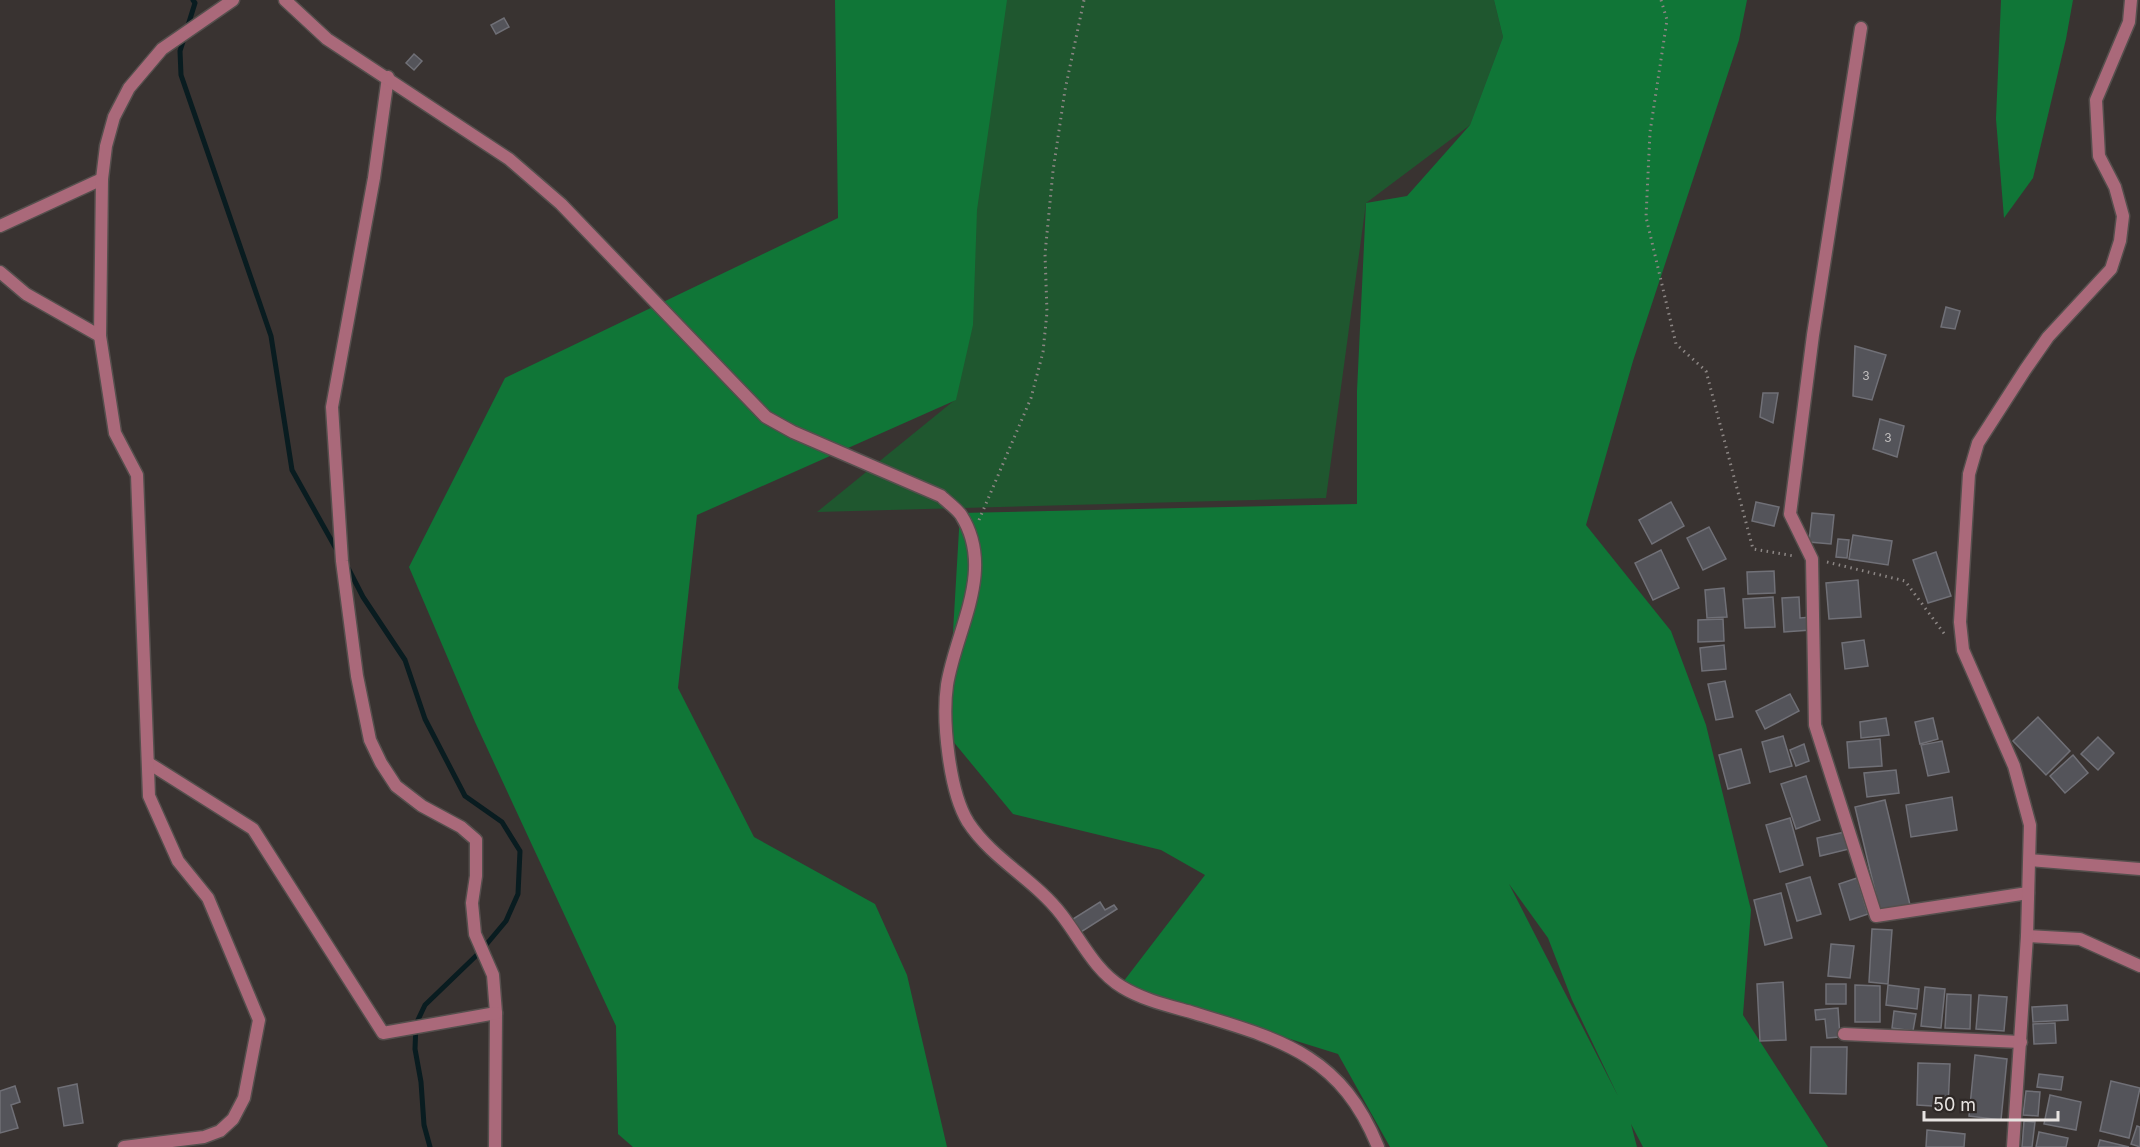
<svg xmlns="http://www.w3.org/2000/svg" width="2140" height="1147" font-family="Inter,sans-serif">
	<rect width="100%" height="100%" fill="#393331"/>
	<path fill="#1f572f" d="M990,0H1494L1503,37L1470,125L1366,203L1326,498L817,512L956,399Z"/>
	<g fill="#107637" fill-rule="evenodd">
		<path d="M835,0H1007L977,210L973,325L956,400L697,515L678,688L754,837L875,904L907,975L947,1147H633L618,1134L616,1026L475,722L409,567L505,378L838,218Z"/>
		<path d="M1494,0H1747L1739,40L1633,361L1586,525L1671,631L1706,725L1751,910L1743,1015L1828,1147H1643L1631,1124L1637,1147H1390L1338,1054L1120,986L1205,875L1161,850L1013,814L947,734L960,513L1357,504V391L1366,203L1407,196L1470,125L1503,37ZM1509,884L1548,938L1572,1000L1618,1096Z"/>
		<path d="M2001,0H2073L2066,39L2033,178L2004,218L1996,119Z"/>
	</g>
	<g fill="none" stroke-linecap="round" stroke-linejoin="round">
		<g stroke="#091c20" stroke-width="5">
			<path d="M193,0L195,3L180,51L181,75L271,336L292,470L339,554"/>
			<path d="M346,564L363,597L405,660L425,719L465,796L502,822L520,851L518,894L506,921L480,952L425,1005L416,1024L415,1049L421,1082L424,1125L430,1147"/>
		</g>
	</g>
	<g fill="#54545a" stroke="#707077" stroke-width="1.5">
		<path d="M504,18L509,27L496,34L491,25Z"/>
		<path d="M414,54L422,61L414,70L406,63Z"/>
		<path d="M1946,307L1960,311L1955,329L1941,327Z"/>
		<path d="M1855,346L1886,355L1872,400L1853,396Z"/>
		<path d="M1763,393H1778L1773,423L1760,417Z"/>
		<path d="M1880,419L1904,426L1897,457L1873,449Z"/>
		<path d="M1671,502L1684,526L1652,544L1639,520Z"/>
		<path d="M1756,502L1779,507L1774,526L1752,521Z"/>
		<path d="M1812,513L1834,515L1831,544L1809,542Z"/>
		<path d="M1709,527L1726,559L1703,570L1687,538Z"/>
		<path d="M1853,535L1892,541L1888,565L1849,559Z"/>
		<path d="M1838,539L1849,540L1847,558L1836,557Z"/>
		<path d="M1661,550L1679,588L1653,600L1635,563Z"/>
		<path d="M1936,552L1951,596L1928,603L1913,560Z"/>
		<path d="M1774,571L1775,593L1748,594L1747,572Z"/>
		<path d="M1858,580L1861,617L1829,619L1826,583Z"/>
		<path d="M1724,588L1727,617L1707,618L1705,590Z"/>
		<path d="M1773,597L1775,627L1745,628L1743,599Z"/>
		<path d="M1799,597L1800,618L1811,617V630L1784,632L1782,598Z"/>
		<path d="M1723,619L1724,641L1698,642V620Z"/>
		<path d="M1864,640L1868,666L1845,669L1842,643Z"/>
		<path d="M1724,645L1726,669L1702,671L1700,648Z"/>
		<path d="M1725,681L1733,717L1716,720L1708,684Z"/>
		<path d="M1790,694L1799,711L1765,729L1756,711Z"/>
		<path d="M2038,717L2070,751L2046,775L2013,741Z"/>
		<path d="M1886,718L1889,735L1861,738L1860,722Z"/>
		<path d="M1933,718L1938,739L1920,744L1915,722Z"/>
		<path d="M1783,736L1792,766L1770,772L1762,742Z"/>
		<path d="M2098,737L2114,753L2098,770L2081,754Z"/>
		<path d="M1880,739L1882,766L1849,768L1847,742Z"/>
		<path d="M1942,741L1949,772L1928,776L1921,745Z"/>
		<path d="M1804,744L1809,761L1796,766L1790,750Z"/>
		<path d="M1741,749L1750,783L1728,789L1719,755Z"/>
		<path d="M2073,755L2088,773L2065,793L2050,776Z"/>
		<path d="M1896,770L1899,793L1867,797L1864,773Z"/>
		<path d="M1806,776L1820,820L1796,829L1781,784Z"/>
		<path d="M1952,797L1957,830L1911,837L1906,805Z"/>
		<path d="M1885,800L1910,905L1880,912L1855,807Z"/>
		<path d="M1790,818L1803,865L1780,872L1766,825Z"/>
		<path d="M1845,832L1849,849L1820,856L1817,838Z"/>
		<path d="M1810,877L1821,914L1797,921L1786,884Z"/>
		<path d="M1857,878L1868,914L1850,920L1839,884Z"/>
		<path d="M1781,893L1792,938L1765,945L1754,900Z"/>
		<path d="M1100,902L1105,910L1114,905L1117,909L1081,932L1073,919Z"/>
		<path d="M1872,929L1892,930L1888,984L1869,982Z"/>
		<path d="M1831,944L1854,946L1850,978L1828,976Z"/>
		<path d="M1783,982L1786,1040L1760,1041L1757,984Z"/>
		<rect x="1826" y="984" width="20" height="20"/>
		<path d="M1855,985L1880,986V1022H1855Z"/>
		<path d="M1888,985L1919,989L1917,1009L1886,1005Z"/>
		<path d="M1925,987L1945,989L1941,1028L1921,1026Z"/>
		<path d="M1947,994L1971,995L1970,1029L1945,1028Z"/>
		<path d="M1979,995L2007,997L2004,1031L1976,1029Z"/>
		<path d="M2067,1005L2068,1020L2033,1022L2032,1007Z"/>
		<path d="M1838,1008L1840,1037L1827,1038L1825,1019L1816,1020L1815,1010Z"/>
		<path d="M1894,1011L1916,1014L1913,1031L1892,1028Z"/>
		<path d="M2055,1023L2056,1043L2034,1044L2033,1024Z"/>
		<path d="M1811,1047H1847L1846,1094L1810,1093Z"/>
		<path d="M1975,1055L2007,1059L2001,1120L1969,1116Z"/>
		<path d="M1918,1063L1950,1064L1948,1107L1917,1105Z"/>
		<path d="M2039,1074L2063,1077L2061,1090L2037,1087Z"/>
		<path d="M2111,1081L2140,1088L2129,1138L2100,1131Z"/>
		<path d="M77,1084L83,1123L64,1126L58,1088Z"/>
		<path d="M15,1086L20,1102L11,1105L18,1128L0,1133V1091Z"/>
		<path d="M2026,1091L2040,1092L2038,1116L2023,1115Z"/>
		<path d="M2050,1095L2081,1102L2076,1130L2044,1124Z"/>
		<path d="M2024,1121L2035,1122L2032,1147H2022Z"/>
		<path d="M2137,1126L2140,1127V1147L2131,1144Z"/>
		<path d="M1927,1130L1965,1134L1964,1147H1926Z"/>
		<path d="M2039,1132L2068,1138L2066,1147H2036Z"/>
		<path d="M2100,1140L2129,1147H2098Z"/>
	</g>
	<g fill="none" stroke-linecap="round" stroke-linejoin="round">
		<defs>
			<g id="minor">
				<path d="M1861,28L1813,335L1790,514L1812,559L1815,725L1876,916L2028,893"/>
				<path d="M388,77L374,178L332,407L342,561L357,676L370,740L381,763L396,786L422,806L461,827L476,840V876L472,903L475,934L493,975L496,1013L495,1147"/>
				<path d="M0,226L102,179"/>
				<path d="M0,272L26,294L100,336"/>
				<path d="M150,764L253,829L383,1033L496,1013"/>
				<path d="M2030,860L2140,869"/>
				<path d="M2027,936L2080,939L2140,966"/>
				<path d="M1844,1034L2021,1042"/>
				<path d="M124,1147L204,1137L220,1131L233,1119L244,1098L259,1020L208,898L178,861L149,796L137,475L115,433L100,336L102,179L106,146L114,117L129,88L162,49L233,0"/>
			</g>
			<g id="tertiary">
				<path d="M285,0L327,39L509,159L561,204L766,417L793,432L941,496C947,502 956,508 961,515C996,570 956,629 947,685C942,720 949,791 968,822C992,859 1035,880 1061,914C1080,938 1095,971 1122,987C1143,1000 1170,1006 1194,1013C1282,1040 1341,1055 1378,1147"/>
				<path d="M2013,1147L2027,936L2030,825L2014,766L1963,650L1960,622L1969,474L1978,443L2025,370L2048,337L2111,269L2120,241L2123,216L2115,187L2099,156L2096,100L2129,22L2131,0"/>
			</g>
		</defs>
		<use href="#minor" stroke="#554f4d" stroke-width="15"/>
		<use href="#tertiary" stroke="#554f4d" stroke-width="15"/>
		<g stroke="#8c8684" stroke-width="3" stroke-dasharray="1.5 4.5" stroke-linecap="butt">
			<path d="M1661,0L1667,20L1650,132L1646,217L1676,344L1706,371L1753,549L1794,556"/>
			<path d="M979,520L1031,398L1043,352L1047,312L1045,254L1053,171L1065,90L1084,0"/>
			<path d="M1827,562L1905,581L1946,636"/>
		</g>
		<use href="#minor" stroke="#aa697a" stroke-width="12"/>
		<use href="#tertiary" stroke="#aa697a" stroke-width="12"/>
	</g>
	<g text-anchor="middle" stroke-width="4.5" stroke-linejoin="round" paint-order="stroke">
		<g font-size="12" fill="#c2bfbf">
			<text x="1866" y="380">3</text>
			<text x="1888" y="442">3</text>
		</g>
	</g>
	<path d="M1924 1111v9h134v-9" fill="none" stroke="#e7e3e1" stroke-width="3"/>
	<text x="1933" y="1111" font-size="18" fill="#e7e3e1" stroke="#2f2927" stroke-width="4.5" paint-order="stroke">50 m</text>
</svg>
